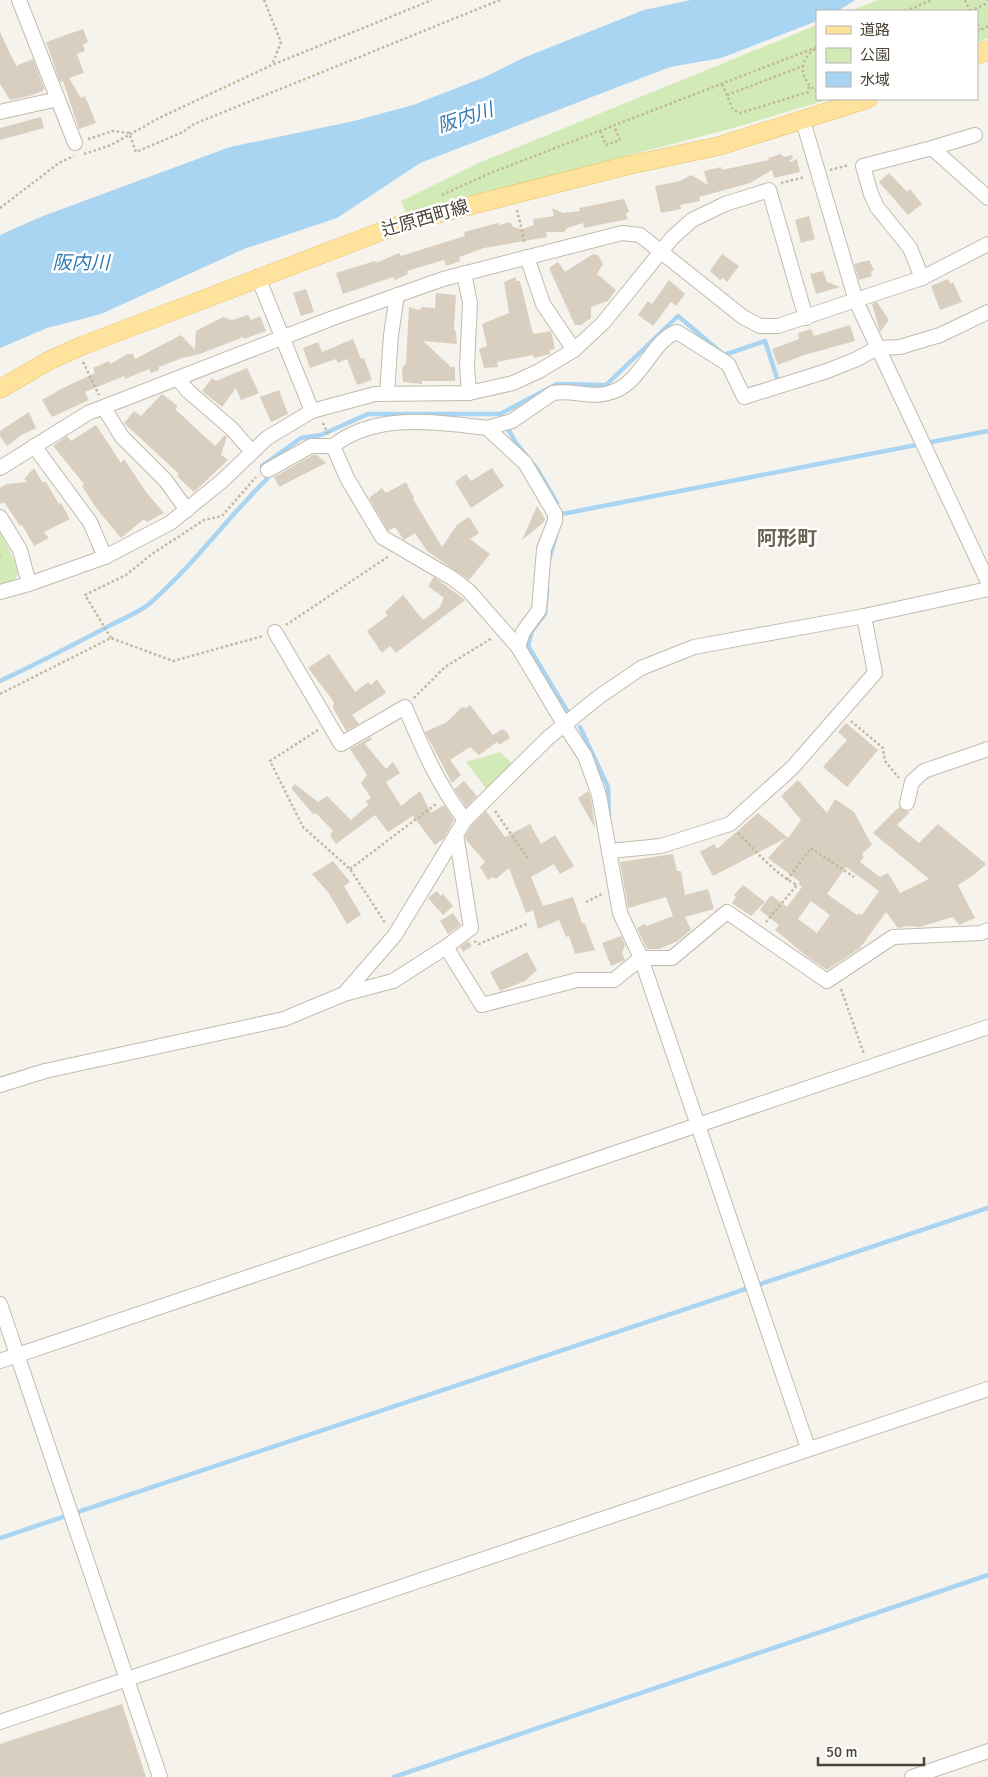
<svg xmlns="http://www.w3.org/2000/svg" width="988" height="1777" font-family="Signika,'Noto Sans JP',sans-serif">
	<rect width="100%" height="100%" fill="#f6f3ec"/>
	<g fill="#d2eab5">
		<path d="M878,0H988V38L977,43V11H851Z"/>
		<path d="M817,25V99H830L726,130L406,213L401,201L481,162Z"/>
		<path d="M0,532L19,570L15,580L0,585Z"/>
		<path d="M500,752L515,766L489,792L466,762Z"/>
	</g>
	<path fill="#a9d4f2" d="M691,0H855L838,11H817V21L721,58L670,67L420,163L337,218L244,249L101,314L47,328L0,348V235L43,216L230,147L354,121L413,105L485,77L523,58L644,10Z"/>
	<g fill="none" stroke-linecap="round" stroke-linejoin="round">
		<g stroke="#a9d4f2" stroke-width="4.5">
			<path d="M505,424L516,443L537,469L557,503"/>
			<path d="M562,514L988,431"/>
			<path d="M549,559L556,535"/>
			<path d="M547,587L545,614L532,631L528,646L569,714"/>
			<path d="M0,681C37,664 73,645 109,626C122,619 138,613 149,604C193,566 226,519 267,479L262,466L301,438L321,435L368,414H500L557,384L606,385L678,316L724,355L765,341L778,381"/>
			<path d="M580,727L608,787L609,816"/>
			<path d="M0,1538L988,1208"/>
			<path d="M394,1777L988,1575"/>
		</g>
	</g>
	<g fill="#d8cfc1" fill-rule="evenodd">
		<path d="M83,29L88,42L83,45L85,51L77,54L84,73L69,78L81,98L85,96L96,123L79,129L63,81L60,82L46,42Z"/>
		<path d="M0,32L16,66L33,59L44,88L43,91L29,96L10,100L0,84Z"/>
		<path d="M41,117L44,128L0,140V128Z"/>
		<path d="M781,154L784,157L792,155L793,158L789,161L790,162L797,159L800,172L774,178L772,170L750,183L699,197L700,201L680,205L681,209L661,213L655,186L680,181L691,175L708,185L704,171L721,167L722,170L769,160L768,158Z"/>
		<path d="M889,173L907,192L910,189L922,204L908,215L879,182Z"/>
		<path d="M624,199L629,211L626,214L628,219L584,228L583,223L567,228L564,232H546L547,237L484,248L459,257L460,261L446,266L444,260L407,271L408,274L395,280L393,277L343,294L336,273L375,261L376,263L399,253L401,256L439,244L465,236L464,232L498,223L500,225L510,222L513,227L522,229L534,225L533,219L554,216L552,208L563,213L580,211L579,208Z"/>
		<path d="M809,216L815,239L801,243L795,220Z"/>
		<path d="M593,254L598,255L603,264L597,274L616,290L608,301L591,307V318L581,325H575L549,268L558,262L565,272Z"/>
		<path d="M722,254L739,266L727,282L723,278L720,280L710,271Z"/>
		<path d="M869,260L874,270L871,272L872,276L859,280L854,264Z"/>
		<path d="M823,271L827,282L840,287L816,294L810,274Z"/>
		<path d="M516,277V281H520L533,334L551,331L555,349L550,350V354L534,358L533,355L497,362L498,367L484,368L479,349L487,346L482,324L509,313L504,282Z"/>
		<path d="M948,279L950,284L953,282L962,302L940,310L931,286Z"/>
		<path d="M669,280L685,294L676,306L671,302L653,326L638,315L648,301L652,304Z"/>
		<path d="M306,289L314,312L301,316L293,293Z"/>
		<path d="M436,293L456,295L454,329L456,332L457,344L423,341L451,367H455V381H422V384L403,382L402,368L406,363L409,307L419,310L422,307L435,308Z"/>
		<path d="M877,302L889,320L880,332L872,304Z"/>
		<path d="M248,315L251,320L260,316L266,331L244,339L243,337L200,354L182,358L159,367L158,371L151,373L149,369L125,379L124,376L85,392L89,400L52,417L42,400L63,388L95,373L93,368L109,361L110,364L128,354H133L135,359L181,335L195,350L196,331L223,317L232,320Z"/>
		<path d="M850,325L855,341L804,355L778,365L772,349L799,339L798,333L811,329L814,336Z"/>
		<path d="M353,339L361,359L364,358L372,380L357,385L347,359L338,363L336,359L310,368L303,348L318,342L322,352Z"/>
		<path d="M247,368L259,393L241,400L236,388L222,407L202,391L212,378L216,381Z"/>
		<path d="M279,390L288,414L271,422L260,397Z"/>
		<path d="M162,394L178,406L175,409L215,446L225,435L227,437L221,455L228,460L194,492L177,476L179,474L124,423L134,411L141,416Z"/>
		<path d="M29,412L36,428L20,436L7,446L0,436V431Z"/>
		<path d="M96,425L121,463L124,459L146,492L164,513L147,522L144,519L121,538L97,509L82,486L84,484L53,446L67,436L71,441Z"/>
		<path d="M313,455H317L326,463L279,487L274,477Z"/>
		<path d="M34,468L42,482H46L59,504L61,503L70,519L44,532L49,538L34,546L22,525L20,526L4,502L0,504V488L7,484L27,482L24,479Z"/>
		<path d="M492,468L504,486L471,508L455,482L466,474L471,481Z"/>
		<path d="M406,482L414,498L413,499L442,547L457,525L469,517L479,533L470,539L490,554L469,580L427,551L415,533L404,540L395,527L388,531L369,498L382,488L386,493Z"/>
		<path d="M537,506L545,519L543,523L522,540Z"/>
		<path d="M434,577L465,600L396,653L390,646L382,653L367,631L388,615L385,612L403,595L423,620L439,608L444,598L428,586Z"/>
		<path d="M329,654L355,692L368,682L371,685L377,679L386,693L352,715L359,724L346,731L333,708L334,702L308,668Z"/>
		<path d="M470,705L493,735L502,729L507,732L510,738L499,745L497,742L479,755L470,747L450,760L461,775L452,783L425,732L447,722L462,707L466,708Z"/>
		<path d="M846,723L878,750L847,787L823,767L847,740L838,732Z"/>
		<path d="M371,737L372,739L365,744L386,769L393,762L400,773L386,782L401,806L420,791L431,813L444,805L454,820L444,838L435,845L413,816L388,832L375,815L336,844L330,835L333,831L316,813L313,814L291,788L295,784L318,802L327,796L351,820L368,805L366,801L371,798L361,783L367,775L350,749Z"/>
		<path d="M798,780L827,813L835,799L854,812L872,845L862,854L864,857L860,862L880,877L888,873L900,893L929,879L873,833L899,807L905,811L910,812L897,825L919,843L938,824L986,864L974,875L958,885L975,918L959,925L953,917L919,927L908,926L898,928L886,912L860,948L827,970L809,958L775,930L779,925L760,910L771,895L787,907L802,887L798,884L800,882L768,858L786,838L713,876L700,852L714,844L717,849L758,813L788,838L801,820L781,796ZM846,867L879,891L862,915L859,913L857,915L827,894ZM811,901L830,915L817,933L798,919Z"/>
		<path d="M464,781L477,796L466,807L454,789Z"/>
		<path d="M588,791L591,798L595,828L578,798Z"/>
		<path d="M486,811L505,837L530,824L541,844L555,835L574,866L560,874L554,864L531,877L543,906L573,897L582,923L585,924L595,950L575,954L569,936L566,937L559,920L538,929L533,910L526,913L509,868L496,879L493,877L488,880L480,867L485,862L466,840L465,836L472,825Z"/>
		<path d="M673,854L677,871H681L685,895L708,889L714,909L685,917L691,930L678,941L659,949H647L637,928L645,924L647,926L673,916L666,897L628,908L620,862Z"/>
		<path d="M333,861L350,882L344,886L361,915L347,924L328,892L312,874Z"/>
		<path d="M743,885L765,902L751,916L732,903L736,897L734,895Z"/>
		<path d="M437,891L441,896L443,894L453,906L443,915L428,898Z"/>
		<path d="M453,913L461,925L448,934L440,921Z"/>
		<path d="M621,936L625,945L622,953L625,960L611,966L602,943Z"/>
		<path d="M468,941L472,946L463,952L460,947Z"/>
		<path d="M527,952L537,970L525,981L500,991L490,972Z"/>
		<path d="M122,1704L146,1777H0V1744Z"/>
	</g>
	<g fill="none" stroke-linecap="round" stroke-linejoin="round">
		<defs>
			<g id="minor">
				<path d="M19,0L75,143"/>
				<path d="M0,112L58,99"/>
				<path d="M803,121L856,301L988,582"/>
				<path d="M932,148L975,135"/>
				<path d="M527,257L543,304L574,350"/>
				<path d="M464,273L470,303L467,367L469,393"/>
				<path d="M258,277L312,411"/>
				<path d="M922,278L910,248L877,207L871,194L863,166L932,148L988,198"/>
				<path d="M178,379L188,391L232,429L252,452"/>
				<path d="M387,393L391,335L397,295"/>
				<path d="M104,408L122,437L166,481L187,510"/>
				<path d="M34,446L90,522L105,557"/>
				<path d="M333,446C375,412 438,422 487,428"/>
				<path d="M0,468L88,413L333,318L443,279L622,233L640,235L743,317L760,326H778L922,278L988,244"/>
				<path d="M268,470L311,446H333L347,478L382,537L452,578L469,591L518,647L564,724L585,756L599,795L620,913L641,958L808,1448"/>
				<path d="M0,517L20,550L29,584L0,592"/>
				<path d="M29,584L105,557L170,523L222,481L267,438L312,411L375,394L469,393L513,383L539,371L574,350L603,323L672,238L692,220L725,204L769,190L806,318"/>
				<path d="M275,632L341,744L405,707C422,747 438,785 465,820"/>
				<path d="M518,647L523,632L539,610L544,549L555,521V514L525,463L487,428L512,421L553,393C576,389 593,401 617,390C643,378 654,339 677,332L728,364L744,397L827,371L857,359L877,348L900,347L940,335L988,312"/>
				<path d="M907,803L912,782L924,771L988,749"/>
				<path d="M610,851L661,846L730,824L792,768L875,673L864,616"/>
				<path d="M446,947L471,928L456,834"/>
				<path d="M344,994L393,981L446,947L482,1005L577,980H614L641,958H672L727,912L827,981L893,937L981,933L988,930"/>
				<path d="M0,1085L45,1071L284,1019L344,994L395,935L465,820L549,737L600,696L641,668L694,647L864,616L988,589"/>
				<path d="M0,1304L160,1777"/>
				<path d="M0,1361L988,1027"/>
				<path d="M0,1722L988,1389"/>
				<path d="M912,1777L988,1751"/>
			</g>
			<g id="major">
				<path d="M977,55L988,50"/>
				<path d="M0,389L50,360L84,345L406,222L625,166L719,146L868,99"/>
			</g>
		</defs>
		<use href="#minor" stroke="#c2bbae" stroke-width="16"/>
		<use href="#major" stroke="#e6c16a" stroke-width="19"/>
		<g stroke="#c4b79f" stroke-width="2.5" stroke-dasharray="2.5 2.5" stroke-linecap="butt">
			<path d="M264,0L281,42L272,65"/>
			<path d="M965,0L970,11"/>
			<path d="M988,0V1"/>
			<path d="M905,11L932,0"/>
			<path d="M970,11L988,3"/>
			<path d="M977,24L980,29"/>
			<path d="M977,32L988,26"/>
			<path d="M815,49C797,62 800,79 817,92"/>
			<path d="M722,84L733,110L740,113L808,92L809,86"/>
			<path d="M727,95L803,66"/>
			<path d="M600,131L606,145L620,140L614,126"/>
			<path d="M88,139L113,131L129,133L136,152L183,132L194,124L500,0"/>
			<path d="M84,154L111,145L159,118L272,65L432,0"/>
			<path d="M830,170L849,165"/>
			<path d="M781,183L805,177"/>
			<path d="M442,195L488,174L817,47"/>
			<path d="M0,208L59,163L74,156"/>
			<path d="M517,210L525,244"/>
			<path d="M83,362L99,395"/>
			<path d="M323,423L328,434"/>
			<path d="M0,556V557"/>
			<path d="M286,625L389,556"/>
			<path d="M111,638L85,595L126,575L152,554L204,520L222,516L256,477"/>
			<path d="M0,694L111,638L173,661L263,636"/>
			<path d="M414,698L445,667L492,638"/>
			<path d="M851,721L883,748L885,761L899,778"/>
			<path d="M318,730L270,761L303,827L350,869L386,924"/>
			<path d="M495,811L529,860"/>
			<path d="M738,833C757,852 774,873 797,885L766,922"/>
			<path d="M350,869L436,804"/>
			<path d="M787,880L811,848L854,877"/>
			<path d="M586,902L604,893"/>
			<path d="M474,941L479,944L529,923"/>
			<path d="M841,989L864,1054"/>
		</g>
		<use href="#minor" stroke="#fff" stroke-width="14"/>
		<use href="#major" stroke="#ffe39c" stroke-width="18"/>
	</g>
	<g text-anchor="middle" stroke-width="5" stroke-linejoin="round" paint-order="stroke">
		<g font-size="18" fill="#4b4439" stroke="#fff">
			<text transform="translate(425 218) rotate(-16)" y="6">辻原西町線</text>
		</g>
		<g font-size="19" font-style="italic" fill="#2e7ab2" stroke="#fff">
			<text transform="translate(465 117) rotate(-18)" y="7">阪内川</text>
			<text x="81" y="269">阪内川</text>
		</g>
		<g font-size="20" font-weight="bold" fill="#6e6250" stroke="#fff">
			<text x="787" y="545">阿形町</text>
		</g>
	</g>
	<rect x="816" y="10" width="162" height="90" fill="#ffffff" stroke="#b7b4b0"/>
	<rect x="826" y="26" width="25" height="8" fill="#ffe39c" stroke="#b7b4b0"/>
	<text x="860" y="35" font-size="15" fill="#4b4439">道路</text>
	<rect x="826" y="48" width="25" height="15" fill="#d2eab5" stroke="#b7b4b0"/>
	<text x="860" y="60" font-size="15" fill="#4b4439">公園</text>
	<rect x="826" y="72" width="25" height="15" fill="#a9d4f2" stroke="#b7b4b0"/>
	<text x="860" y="85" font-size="15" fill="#4b4439">水域</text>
	<path d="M818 1757v8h106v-8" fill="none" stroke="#4b4439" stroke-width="2.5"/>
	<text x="826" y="1757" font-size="15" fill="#4b4439" stroke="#ffffff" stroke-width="4" paint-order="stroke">50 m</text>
</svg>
